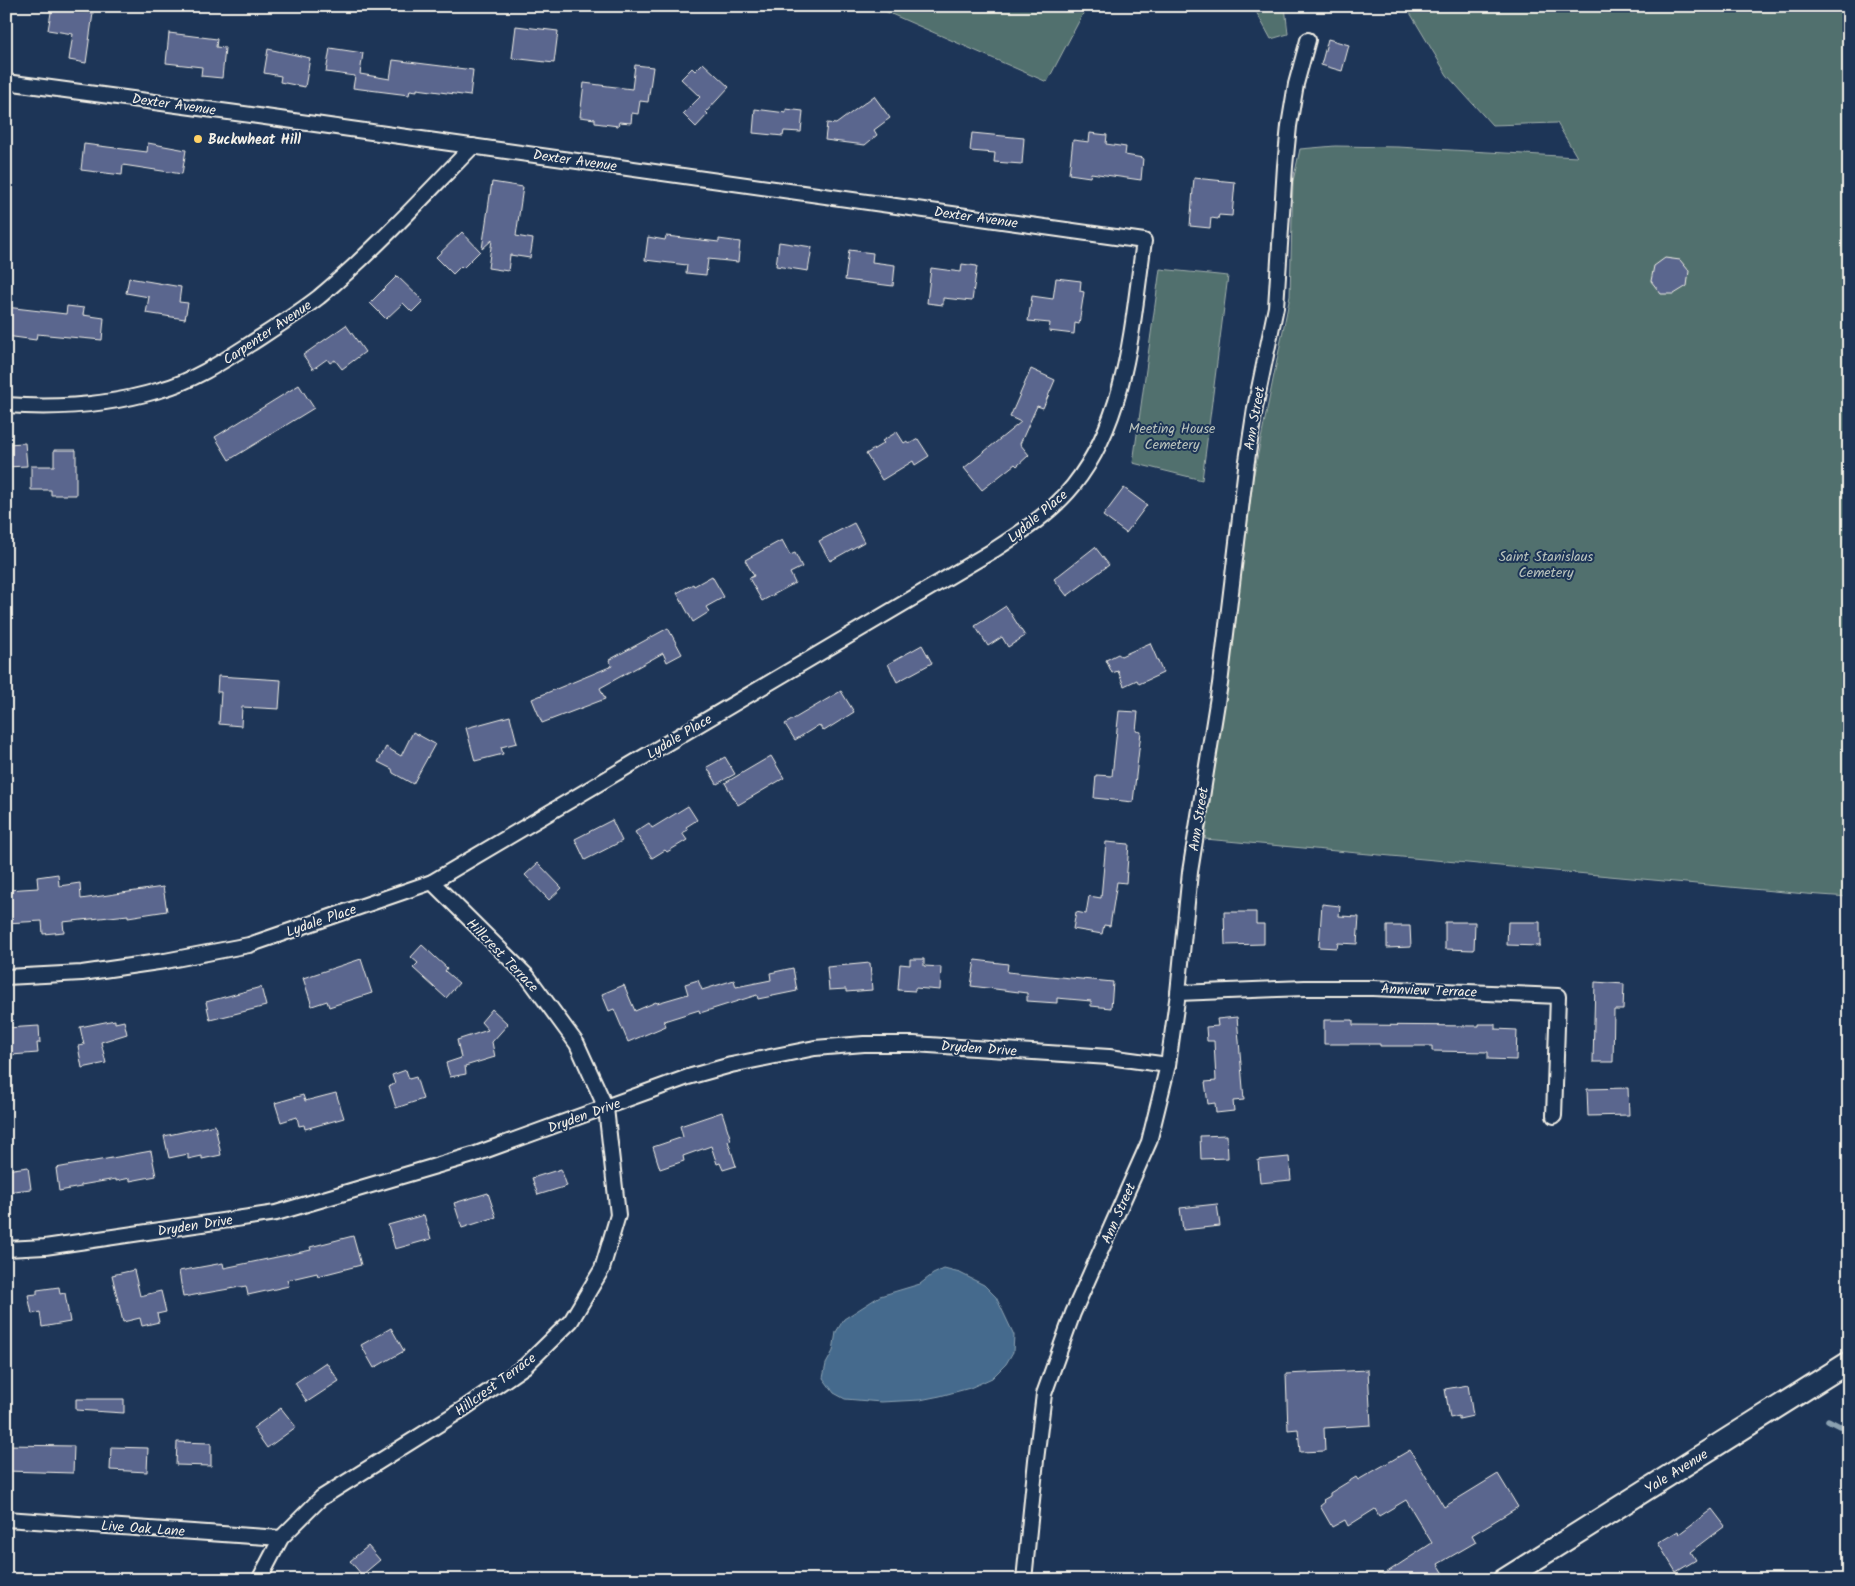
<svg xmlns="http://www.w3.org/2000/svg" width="1855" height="1586" font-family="Kalam,sans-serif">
	<rect width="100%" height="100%" fill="#1d3557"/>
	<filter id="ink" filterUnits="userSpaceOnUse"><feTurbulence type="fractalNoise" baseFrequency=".02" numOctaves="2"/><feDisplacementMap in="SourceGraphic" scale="10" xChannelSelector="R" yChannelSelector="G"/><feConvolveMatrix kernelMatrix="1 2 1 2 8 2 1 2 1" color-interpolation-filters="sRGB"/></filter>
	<g filter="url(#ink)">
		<g fill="#516f6e" stroke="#a2b0ab">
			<path d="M873,6H1087L1047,82Z"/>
			<path d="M1253,6H1285L1288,34L1271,39Z"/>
			<path d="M1406,6H1849V897L1806,894L1205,839L1250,493L1290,296L1293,181L1300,149L1335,146L1398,147L1577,157L1557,123L1492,125L1447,75Z"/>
			<path d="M1160,269L1228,276L1202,480L1133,463Z"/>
		</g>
		<path fill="#456b8d" stroke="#8ba1b1" d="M944,1269L960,1273L984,1285L996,1297L1014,1335L1013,1352L1006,1364L992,1378L970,1388L940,1396L920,1400L881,1402L845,1399L834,1393L823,1378L826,1364L833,1351L836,1332L844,1319L880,1296L920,1284L933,1274Z"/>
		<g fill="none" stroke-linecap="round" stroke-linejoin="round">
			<path stroke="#8ba1b1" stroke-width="5.5" d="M1828,1420L1849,1431"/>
		</g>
		<g fill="#5a668e" stroke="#f4f1e8">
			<path d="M52,7L93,13L86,63L69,60L73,34L48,30Z"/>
			<path d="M516,26L558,31L554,63L512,58Z"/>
			<path d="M169,33L217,39L216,47L225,48L222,78L201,76L202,67L166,63Z"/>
			<path d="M1328,39L1349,45L1342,71L1321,65Z"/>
			<path d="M330,48L363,53L360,74L390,79L393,60L473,70L470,96L417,89V91L410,90L409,95L353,88L355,76L326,72Z"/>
			<path d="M268,49L310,58L305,87L280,82L281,76L264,73Z"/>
			<path d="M703,63L729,87L706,112L708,114L696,127L683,114L700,97L681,79L692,68L695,71Z"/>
			<path d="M635,65L653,67L648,102L640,101L638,114L632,113L631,123L619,122L618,126L595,123V119L580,117L584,83L632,89Z"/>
			<path d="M874,96L890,118L874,130L877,135L865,145L825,140L827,123L836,124Z"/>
			<path d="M755,109L786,113V109L803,111L801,132L784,131L783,136L753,133Z"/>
			<path d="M972,133L1024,138L1022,164L994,162L995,153L970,151Z"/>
			<path d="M1090,133L1107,135L1106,144L1126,147L1125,155L1143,158L1141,180L1091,173L1090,177L1069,174L1073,140L1089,142Z"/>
			<path d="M148,143L186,150L182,174L123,165L122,175L81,170L84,144L147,152Z"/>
			<path d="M1194,178L1235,182L1232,216L1219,215L1218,219L1211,218L1210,228L1190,226Z"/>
			<path d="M492,182L523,187L516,236L533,239L530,258L510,255L508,271L488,268L492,240L482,249Z"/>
			<path d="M462,232L480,251L463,268L461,266L453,274L436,257Z"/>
			<path d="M666,236L719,242V239L740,242L738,262L708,259L706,275L686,273L687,265L645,260L648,237L665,240Z"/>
			<path d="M779,242L812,247L808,271L776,266Z"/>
			<path d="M849,250L873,253L872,262L895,265L893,286L845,280Z"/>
			<path d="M1665,258L1680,260L1689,271L1687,286L1674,294H1661L1651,281L1654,266Z"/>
			<path d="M962,264L977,266L972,301L943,298V305L927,303L931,268L961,272Z"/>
			<path d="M397,276L423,301L412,312L403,303L386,319L370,303Z"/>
			<path d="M129,278L181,287L179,302L188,303L185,319L146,313L149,297L126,293Z"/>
			<path d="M1056,278L1081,281L1080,291L1084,292L1079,324L1075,323L1074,334L1049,331L1050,323L1028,321L1032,296L1053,299Z"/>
			<path d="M67,306L84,308L83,315L104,318L102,340L37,334L36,340L6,336V307L66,314Z"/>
			<path d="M346,325L365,352L342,369L335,360L330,363L327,359L313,369L303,355Z"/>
			<path d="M1031,369L1055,380L1043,408L1037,406L1020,444L1029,455L1017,466L1015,464L982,490L964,468L1021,422L1010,417Z"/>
			<path d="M299,385L314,408L229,460L215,437Z"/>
			<path d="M897,432L904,443L907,441L909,444L918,439L929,456L915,465L913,461L882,480L866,454L884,443L882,441Z"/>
			<path d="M25,443L27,466L6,467V444Z"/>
			<path d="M54,450H76V495H51V490H31V466H54Z"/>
			<path d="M1124,488L1147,505L1126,533L1103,516Z"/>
			<path d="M854,523L864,542L830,561L819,541Z"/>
			<path d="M782,540L790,555L795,553L802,567L790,573L795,583L762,601L749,578L754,576L745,560Z"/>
			<path d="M1095,547L1109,565L1067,596L1054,579Z"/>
			<path d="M712,576L724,597L706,607L709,612L693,622L677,593L693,584L694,586Z"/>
			<path d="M1006,606L1025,636L1008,647L1002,637L988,646L975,626Z"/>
			<path d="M668,628L682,654L667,662L663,653L600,688L605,699L542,723L532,699L612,666L609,660Z"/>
			<path d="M1150,643L1163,673L1139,684L1137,680L1124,686L1118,671L1112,673L1106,660L1118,654L1121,656Z"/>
			<path d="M922,645L932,663L897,682L888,664Z"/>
			<path d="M218,676L281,680L279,709L242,707L241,726L219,724L221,692H217Z"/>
			<path d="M841,691L854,712L824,731L819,725L795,740L785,724Z"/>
			<path d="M1119,711L1138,712L1136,731L1141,732L1133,802L1094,798L1096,775L1112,776Z"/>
			<path d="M510,716L517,743L501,747L503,754L475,761L466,728Z"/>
			<path d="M413,732L435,744L413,784L393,773L392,769L378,762L386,747L401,756Z"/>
			<path d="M771,756L784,778L738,805L725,783Z"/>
			<path d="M725,757L735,774L717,784L707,767Z"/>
			<path d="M688,806L697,820L686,827L688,830L682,833L687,840L667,852L665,850L652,858L635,832L649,823L652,828Z"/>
			<path d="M612,820L622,841L585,860L575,839Z"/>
			<path d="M1106,842L1129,844L1126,883L1117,882L1110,926L1104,925L1102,934L1073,929L1076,912L1086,914L1089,896L1101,898Z"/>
			<path d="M538,863L562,888L549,900L525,875Z"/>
			<path d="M58,874L59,886L80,883L81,899L163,887L167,911L128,917V915L63,922L64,932L43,934L42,921L6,923V890L38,888L37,877Z"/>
			<path d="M1322,904L1340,906L1339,916L1359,917L1357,944L1338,943L1337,948L1319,947Z"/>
			<path d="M1224,912H1256V924H1264V944L1225,945Z"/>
			<path d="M1445,922H1475L1474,950L1445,949Z"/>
			<path d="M1508,922H1540V946L1507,945Z"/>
			<path d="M1387,926H1410L1411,947L1387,948Z"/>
			<path d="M422,945L447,968L445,971L459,983L446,998L413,968L418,963L411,957Z"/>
			<path d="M361,959L372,993L329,1007L327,1001L312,1006L303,978Z"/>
			<path d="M910,959H924V966L941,967L940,990L915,988V991L898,990L900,964L910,965Z"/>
			<path d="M975,960L1008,964L1007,972L1113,982L1111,1008L1091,1006V1001L1057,998V1003L1027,1001V993L971,986Z"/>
			<path d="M870,963L872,990L846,992V989L829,990L827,967Z"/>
			<path d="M793,968L797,991L758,999L757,995L700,1013L699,1010L664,1021L666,1026L628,1042L614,1009L609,1011L602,994L624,985L635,1011L656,1002L657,1003L688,994L685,984L698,980L702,990L734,980L736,987L771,980L770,973Z"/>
			<path d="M1595,982L1624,984L1623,1010H1614L1613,1062H1593Z"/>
			<path d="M261,987L266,1006L210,1020L206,1002Z"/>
			<path d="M492,1009L508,1024L492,1042L495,1057L465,1066L466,1074L450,1077L446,1063L461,1058L457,1040L488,1030L481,1022Z"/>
			<path d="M1237,1017L1244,1100L1233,1101L1234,1111L1216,1113L1215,1103L1208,1104L1205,1082L1216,1081L1214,1041H1207L1206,1027L1218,1026L1217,1019Z"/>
			<path d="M115,1020V1023L124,1021L127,1034L101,1042L106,1063L82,1068L78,1046L84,1045L80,1027Z"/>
			<path d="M1324,1020H1353V1025L1479,1026V1024H1495V1029L1517,1030L1516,1060L1488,1059V1052L1432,1051V1046H1380V1044H1324Z"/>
			<path d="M39,1026L40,1043H37L38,1053L11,1055V1052L6,1053V1028Z"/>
			<path d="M406,1070L409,1079L416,1077L423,1099L396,1108L389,1086L395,1084L392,1075Z"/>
			<path d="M1628,1088L1629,1115L1588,1116L1587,1089Z"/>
			<path d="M336,1093L344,1118L305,1129L304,1125L299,1126L297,1117L281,1122L275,1103L303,1095L305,1101Z"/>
			<path d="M722,1112L731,1140L728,1141L736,1166L723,1170L720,1163L717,1164L711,1146L683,1156L684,1161L660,1169L653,1147L683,1137L680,1126Z"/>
			<path d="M215,1125L221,1155L202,1159V1156L188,1159V1154L169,1158L164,1136Z"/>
			<path d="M1227,1135L1228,1158L1201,1159L1200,1136Z"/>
			<path d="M151,1151L156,1176L130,1181V1178L116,1181V1179L81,1185V1187L59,1191L56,1168Z"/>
			<path d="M1289,1157L1291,1180L1260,1183L1258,1160Z"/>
			<path d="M28,1167L31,1189L6,1192V1170Z"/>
			<path d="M561,1169L567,1186L538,1195L532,1178Z"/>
			<path d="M488,1193L496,1217L462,1228L454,1203Z"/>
			<path d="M1217,1204L1220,1226L1183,1230L1180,1208Z"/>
			<path d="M424,1215L431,1239L395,1249L388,1225Z"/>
			<path d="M353,1236L361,1265L318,1276L317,1273L287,1280L289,1286L248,1295L246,1286L183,1297L179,1271L223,1263L224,1268L311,1250L310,1247Z"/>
			<path d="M134,1270L140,1296L161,1291L166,1312L157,1314L159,1322L142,1326L140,1318L123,1322L112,1275Z"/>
			<path d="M59,1287L60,1294L65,1293L70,1322L42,1327L40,1312L32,1314L28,1295L37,1294V1290Z"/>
			<path d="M391,1328L404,1351L374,1368L361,1345Z"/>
			<path d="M326,1362L339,1381L307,1402L295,1383Z"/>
			<path d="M1368,1370L1371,1425L1324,1428L1325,1451L1300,1452L1298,1429L1288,1430L1286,1374Z"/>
			<path d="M1468,1385L1473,1416L1459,1419V1416L1450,1418L1445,1389Z"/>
			<path d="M76,1399H124V1413L76,1410Z"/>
			<path d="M281,1408L296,1427L267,1448L253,1428Z"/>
			<path d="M177,1442L211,1443V1466L176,1465Z"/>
			<path d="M6,1445L74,1446L73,1473L6,1471Z"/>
			<path d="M111,1447L148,1448L147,1472L110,1470Z"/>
			<path d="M1410,1450L1444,1507L1498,1474L1518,1507L1472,1535L1476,1542L1438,1564L1448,1580H1375L1432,1543L1406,1500L1379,1516L1375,1509L1348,1526L1345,1520L1332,1527L1320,1506L1325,1502L1323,1500L1330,1496V1493L1356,1477L1358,1480Z"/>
			<path d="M1712,1509L1725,1526L1691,1552L1696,1560L1676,1572L1658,1543L1678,1531L1679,1534Z"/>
			<path d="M368,1546L380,1560L362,1575L350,1561Z"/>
		</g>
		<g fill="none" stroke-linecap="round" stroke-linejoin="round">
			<defs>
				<g id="minor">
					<path d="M6,82L251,115L1144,241C1132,324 1128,417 1073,486C1052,512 1022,532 994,550L432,882L249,945L165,961L82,973L6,977"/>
					<path d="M6,405C58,409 110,405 160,390C193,381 222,362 250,344C273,329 297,314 319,297C374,251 423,197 473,146"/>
					<path d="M1178,993L1305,988H1373L1558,996L1554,1116"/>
					<path d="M6,1249L45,1247L276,1213L473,1155L688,1077L731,1065L815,1048L864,1044H914L1109,1057L1168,1065"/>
					<path d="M6,1519L281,1538"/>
					<path d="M259,1580L281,1538L321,1498L463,1409L525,1366L571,1321L602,1269L618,1215L606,1108L577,1044L528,977L432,882"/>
					<path d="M1024,1580L1036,1460L1044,1394L1073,1313L1149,1142L1168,1065L1178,993L1190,872L1220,684L1246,467L1255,408L1276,307L1285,166L1289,126L1296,84L1308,40"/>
				</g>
				<path id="secondary" d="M1503,1580L1849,1362"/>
			</defs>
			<use href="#minor" stroke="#f4f1e8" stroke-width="18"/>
			<use href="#secondary" stroke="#f4f1e8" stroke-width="24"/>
			<use href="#minor" stroke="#1d3557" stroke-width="14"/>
			<use href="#secondary" stroke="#1d3557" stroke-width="20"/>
		</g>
	</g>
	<circle fill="#ffd166" stroke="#1d3557" stroke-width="2" cx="198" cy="139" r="5"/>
	<g text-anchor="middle" stroke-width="4" stroke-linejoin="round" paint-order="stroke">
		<g font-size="14" fill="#f4f1e8" stroke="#1d3557">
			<text transform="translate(174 104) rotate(8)" y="5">Dexter Avenue</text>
			<text transform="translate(575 160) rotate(8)" y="5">Dexter Avenue</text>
			<text transform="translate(976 217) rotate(8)" y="5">Dexter Avenue</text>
			<text transform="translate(267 332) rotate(-34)" y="5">Carpenter Avenue</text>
			<text transform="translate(1254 418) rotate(-80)" y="5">Ann Street</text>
			<text transform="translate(1037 516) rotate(-40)" y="5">Lydale Place</text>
			<text transform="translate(679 736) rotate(-31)" y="5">Lydale Place</text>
			<text transform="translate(1198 819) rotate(-81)" y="5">Ann Street</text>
			<text transform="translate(321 920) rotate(-19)" y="5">Lydale Place</text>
			<text transform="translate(503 955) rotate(46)" y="5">Hillcrest Terrace</text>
			<text transform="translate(1429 990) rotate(2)" y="5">Annview Terrace</text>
			<text transform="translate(979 1048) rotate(4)" y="5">Dryden Drive</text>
			<text transform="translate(584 1115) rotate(-20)" y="5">Dryden Drive</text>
			<text transform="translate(1118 1213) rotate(-66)" y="5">Ann Street</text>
			<text transform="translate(195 1225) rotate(-9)" y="5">Dryden Drive</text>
			<text transform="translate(495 1384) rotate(-36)" y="5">Hillcrest Terrace</text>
			<text transform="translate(1676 1471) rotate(-32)" y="5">Yale Avenue</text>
			<text transform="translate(143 1528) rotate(4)" y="5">Live Oak Lane</text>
		</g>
		<g font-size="14" font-weight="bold" fill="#f4f1e8" stroke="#1d3557" text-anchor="start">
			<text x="208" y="144">Buckwheat Hill</text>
		</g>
		<g font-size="14" fill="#bbc4bd" stroke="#1d3557">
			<text x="1172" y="433">Meeting House<tspan x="1172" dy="16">Cemetery</tspan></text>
			<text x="1546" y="561">Saint Stanislaus<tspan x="1546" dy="16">Cemetery</tspan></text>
		</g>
	</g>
	<rect width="1855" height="1586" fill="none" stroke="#1d3557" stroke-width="25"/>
	<rect x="12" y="12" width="1830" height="1561" fill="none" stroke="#f4f1e8" stroke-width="2" filter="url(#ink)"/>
</svg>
